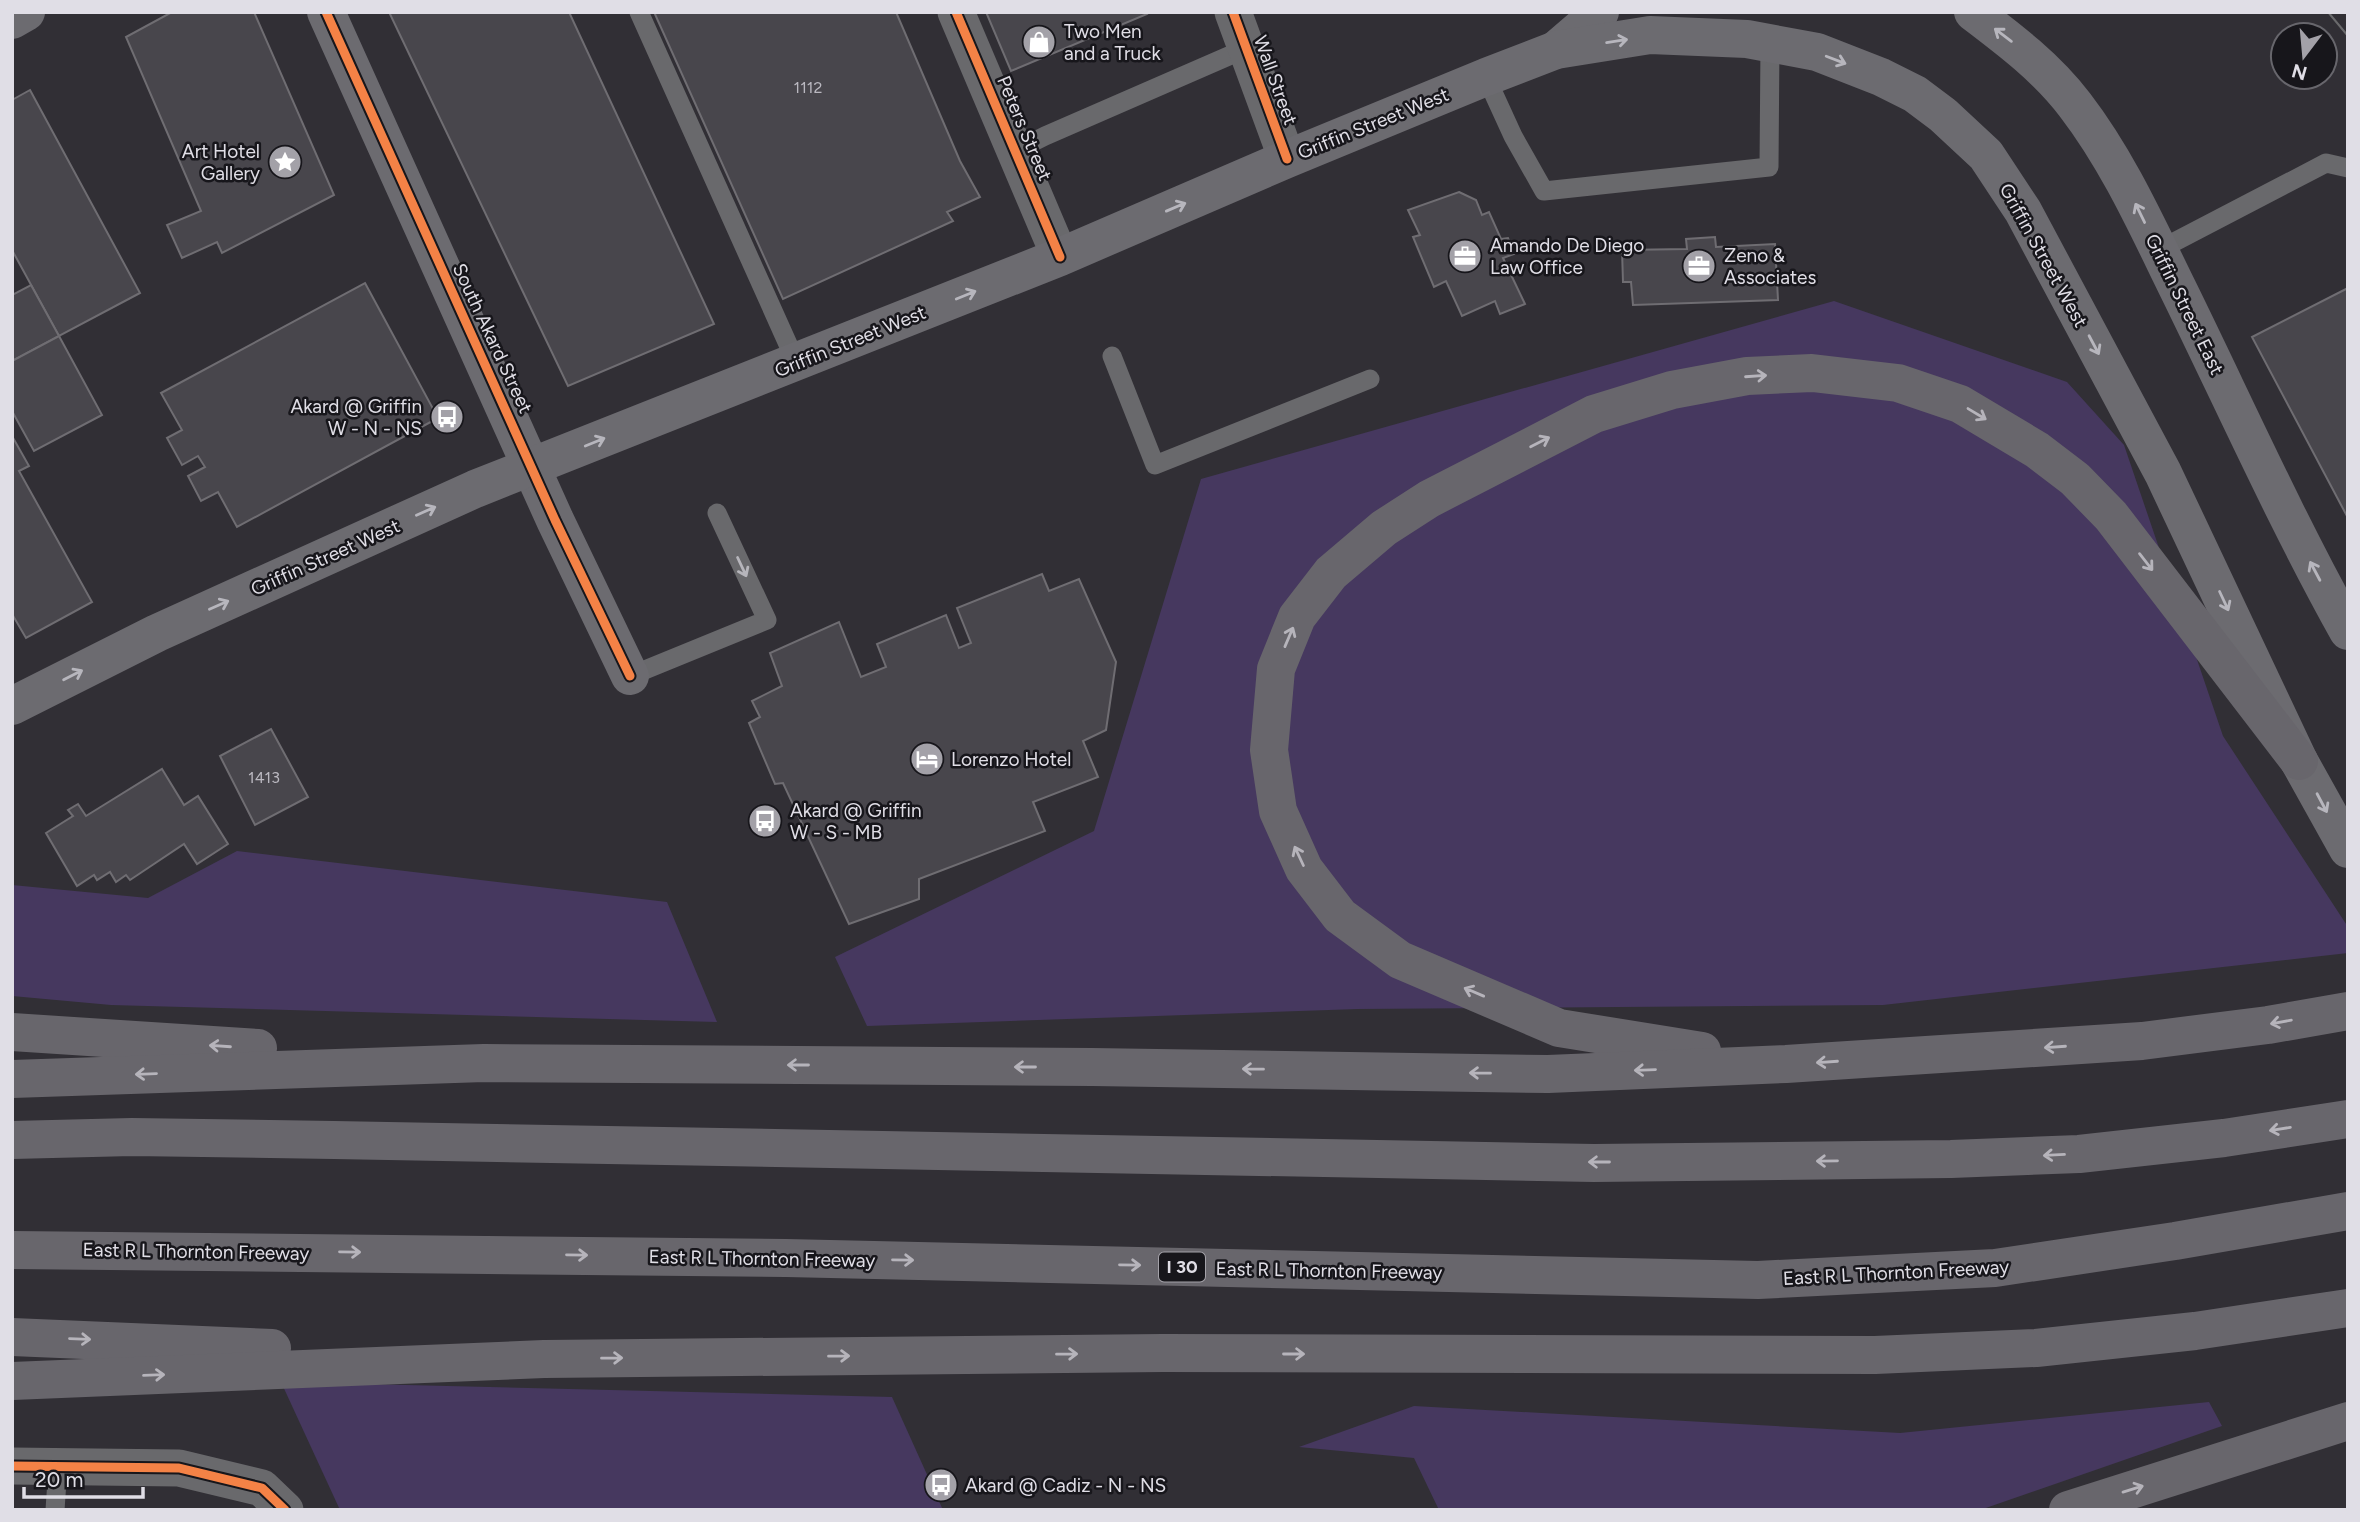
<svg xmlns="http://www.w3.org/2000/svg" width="2360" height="1522" font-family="Figtree,sans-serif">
	<rect width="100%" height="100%" fill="#312f35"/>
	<g fill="#46385f">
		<path d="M1834,301L2067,382L2124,445L2223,736L2348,927V953L1883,1005L1358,1009L867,1026L835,957L1094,831L1201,479Z"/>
		<path d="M237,851L667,902L717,1022L111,1005L12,996V885L148,898Z"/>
		<path d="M281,1382L892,1397L943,1510H340Z"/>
		<path d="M2209,1402L2222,1426L1980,1510H1439L1414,1458L1299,1447L1414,1406L1900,1433Z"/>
	</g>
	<g fill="#48464c" stroke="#6f6d72" stroke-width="2">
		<path d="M172,12H254L334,195L222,253L217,242L182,258L167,225L201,211L126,37Z"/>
		<path d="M389,12H569L714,324L568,386Z"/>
		<path d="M654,12H896L960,161L980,197L947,212L953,221L783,299Z"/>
		<path d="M986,12H1146L1147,14L1011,71Z"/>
		<path d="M30,90L140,293L59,336L12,250V100Z"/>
		<path d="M1459,192L1476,200L1482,215L1489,212L1501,239L1508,238L1514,254L1503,258L1525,304L1500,314L1495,301L1462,316L1446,281L1434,287L1413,237L1420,235L1408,210Z"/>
		<path d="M1715,237L1716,247L1775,244L1778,300L1633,305L1631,282H1623L1622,250L1687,249L1686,239Z"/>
		<path d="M365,283L438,418L237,527L218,492L201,501L188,476L205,467L198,456L182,465L167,438L182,430L161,393Z"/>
		<path d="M31,285L59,336L12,361V295Z"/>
		<path d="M2348,288V518L2252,337Z"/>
		<path d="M59,336L102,415L34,451L12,411V361Z"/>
		<path d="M12,436L29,466L19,471L92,602L26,638L12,614Z"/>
		<path d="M1042,574L1049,591L1079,579L1116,662L1106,730L1083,741L1098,777L1033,802L1045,831L919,879V899L849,924L783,783L775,784L749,723L760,717L752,701L782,686L770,653L839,622L861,677L886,667L877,644L946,615L959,648L971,643L957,608Z"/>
		<path d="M271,729L308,797L255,825L220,756Z"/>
		<path d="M162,769L184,805L198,796L228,844L197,864L184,844L130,880L126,875L116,882L110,872L97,880L94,875L77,886L46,833L73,816L68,810L78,804L86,816Z"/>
	</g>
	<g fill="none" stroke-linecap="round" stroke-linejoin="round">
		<g stroke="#69696c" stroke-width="19">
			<path d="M639,12L796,362"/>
			<path d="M1486,77L1513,136L1544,191L1769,167L1770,43"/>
			<path d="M1015,151L1045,136L1247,48"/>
			<path d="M2159,250L2326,163L2348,168"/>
			<path d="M1112,356L1155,465L1370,379"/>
			<path d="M630,676L767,620L717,513"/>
			<path d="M55,1510L58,1466"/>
		</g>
		<g stroke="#69696c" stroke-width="37">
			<path d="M956,12L1060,257"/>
			<path d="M1233,12L1287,159"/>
			<path d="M12,1466L179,1468L262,1488L285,1510"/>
		</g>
		<g stroke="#6c6b70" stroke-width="38">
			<path d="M326,12L555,520L630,676"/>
			<path d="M1973,12C2010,40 2047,68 2075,105C2118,161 2147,226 2178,289C2234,403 2286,520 2348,631"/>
			<path d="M12,20L26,12"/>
			<path d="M1556,50L1600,12"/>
			<path d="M12,706L157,633L475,489L1060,257L1287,159L1486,77L1556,50L1650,35L1747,39L1817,52L1881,77L1915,94L1943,115L1986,155L2023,211L2163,473L2299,761L2348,849"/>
		</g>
		<g stroke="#68666c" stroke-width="38">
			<path d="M12,1032L258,1048"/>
			<path d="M1702,1051L1559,1028L1400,960L1340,916L1304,869L1278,811L1269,750L1276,669L1297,617L1331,573L1384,528L1429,499L1594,414L1672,390L1747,376L1812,373L1898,383L1960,404L2037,450L2075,479L2111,516L2299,761"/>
			<path d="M12,1079L484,1063L1092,1067L1548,1074L1786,1064L2142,1041L2268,1025L2348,1011"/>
			<path d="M12,1140L132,1137L334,1140L1594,1163L1951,1159L2079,1154L2224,1138L2348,1119"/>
			<path d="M12,1250L786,1258L1758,1280L1995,1268L2175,1241L2348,1211"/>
			<path d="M12,1337L272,1348"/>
			<path d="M12,1381L544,1359L1163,1353L1875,1355L2036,1348L2195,1331L2348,1308"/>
			<path d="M2068,1510L2348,1421"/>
		</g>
		<path stroke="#6a6a6c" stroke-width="2" d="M2328,12L2348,36"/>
		<defs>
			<g id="cycleway">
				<path d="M326,12L555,520L630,676"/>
				<path d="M956,12L1060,257"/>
				<path d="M1233,12L1287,159"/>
				<path d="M12,1466L179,1468L262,1488L285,1510"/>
			</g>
		</defs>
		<use href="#cycleway" stroke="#17161b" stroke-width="13"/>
		<use href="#cycleway" stroke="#f48246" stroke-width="9"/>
	</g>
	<defs><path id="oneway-shaft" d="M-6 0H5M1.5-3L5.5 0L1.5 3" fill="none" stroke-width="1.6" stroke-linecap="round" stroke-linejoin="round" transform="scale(1.75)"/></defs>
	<g stroke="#b7b6bd">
		<use href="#oneway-shaft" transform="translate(2003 35) rotate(-143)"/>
		<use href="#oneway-shaft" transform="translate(1617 41) rotate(-9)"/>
		<use href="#oneway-shaft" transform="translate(1836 60) rotate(21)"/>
		<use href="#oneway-shaft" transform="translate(1176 207) rotate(-23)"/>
		<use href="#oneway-shaft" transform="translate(2140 213) rotate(-116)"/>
		<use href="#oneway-shaft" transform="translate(966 295) rotate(-22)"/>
		<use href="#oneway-shaft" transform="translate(2094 345) rotate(62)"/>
		<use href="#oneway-shaft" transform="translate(595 442) rotate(-22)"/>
		<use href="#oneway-shaft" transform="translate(426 511) rotate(-24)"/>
		<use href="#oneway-shaft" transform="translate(2315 571) rotate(-118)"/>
		<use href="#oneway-shaft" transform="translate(2224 601) rotate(65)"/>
		<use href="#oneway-shaft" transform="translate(219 605) rotate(-24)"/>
		<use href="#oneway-shaft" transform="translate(73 675) rotate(-27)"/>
		<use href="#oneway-shaft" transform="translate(2322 803) rotate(62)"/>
	</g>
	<g stroke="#b6b4bb">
		<use href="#oneway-shaft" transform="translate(1756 376) rotate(-4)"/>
		<use href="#oneway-shaft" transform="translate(1977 414) rotate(31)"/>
		<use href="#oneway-shaft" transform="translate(1540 442) rotate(-27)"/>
		<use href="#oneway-shaft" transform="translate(2146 562) rotate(52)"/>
		<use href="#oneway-shaft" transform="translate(1289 637) rotate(-67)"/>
		<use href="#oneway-shaft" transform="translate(1299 856) rotate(-115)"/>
		<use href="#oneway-shaft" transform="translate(1474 992) rotate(-157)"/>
		<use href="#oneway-shaft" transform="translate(2281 1022) rotate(170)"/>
		<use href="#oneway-shaft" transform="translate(220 1046) rotate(-176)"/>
		<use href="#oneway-shaft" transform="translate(2055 1047) rotate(176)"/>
		<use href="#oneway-shaft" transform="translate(1827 1062) rotate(176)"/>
		<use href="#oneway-shaft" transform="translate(798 1065) rotate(-180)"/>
		<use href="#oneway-shaft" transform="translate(1025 1067) rotate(-180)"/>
		<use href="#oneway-shaft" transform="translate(1253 1069) rotate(-179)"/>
		<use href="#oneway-shaft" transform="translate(1645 1070) rotate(178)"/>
		<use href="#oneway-shaft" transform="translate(1480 1073) rotate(-179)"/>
		<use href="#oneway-shaft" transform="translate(146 1074) rotate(178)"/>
		<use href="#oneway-shaft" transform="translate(2280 1129) rotate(171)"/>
		<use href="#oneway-shaft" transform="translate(2054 1155) rotate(177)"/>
		<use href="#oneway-shaft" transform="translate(1827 1161) rotate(179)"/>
		<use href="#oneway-shaft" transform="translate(1599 1162) rotate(180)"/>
		<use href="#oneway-shaft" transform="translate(350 1252) rotate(1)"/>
		<use href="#oneway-shaft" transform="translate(577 1255) rotate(1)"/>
		<use href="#oneway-shaft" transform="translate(903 1260) rotate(1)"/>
		<use href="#oneway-shaft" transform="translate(1130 1265) rotate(1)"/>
		<use href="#oneway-shaft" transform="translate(80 1339) rotate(2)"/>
		<use href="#oneway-shaft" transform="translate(1067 1354) rotate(-1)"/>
		<use href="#oneway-shaft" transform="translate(1294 1354)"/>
		<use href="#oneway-shaft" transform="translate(839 1356) rotate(-1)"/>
		<use href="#oneway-shaft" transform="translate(612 1358) rotate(-1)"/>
		<use href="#oneway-shaft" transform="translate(154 1375) rotate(-2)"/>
		<use href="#oneway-shaft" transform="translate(2133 1489) rotate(-17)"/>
	</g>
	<use stroke="#b6b5bb" href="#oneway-shaft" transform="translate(742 567) rotate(65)"/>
	<defs>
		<symbol id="shop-disc" viewBox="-11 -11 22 22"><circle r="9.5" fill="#a3a1a8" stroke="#17161b"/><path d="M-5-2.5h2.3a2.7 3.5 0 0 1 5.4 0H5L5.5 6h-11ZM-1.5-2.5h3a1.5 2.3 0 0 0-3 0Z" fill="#fff"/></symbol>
		<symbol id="sight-disc" viewBox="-11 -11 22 22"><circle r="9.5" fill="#a3a1a8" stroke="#17161b"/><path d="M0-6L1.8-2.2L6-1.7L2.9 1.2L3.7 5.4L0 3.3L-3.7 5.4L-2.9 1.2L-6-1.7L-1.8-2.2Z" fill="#fff"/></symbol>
		<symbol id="office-disc" viewBox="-11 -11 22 22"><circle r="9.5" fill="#a3a1a8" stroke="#17161b"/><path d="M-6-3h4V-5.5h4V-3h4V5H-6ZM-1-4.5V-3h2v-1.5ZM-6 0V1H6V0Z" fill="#fff"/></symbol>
		<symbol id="bus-disc" viewBox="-11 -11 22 22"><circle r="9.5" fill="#a3a1a8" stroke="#17161b"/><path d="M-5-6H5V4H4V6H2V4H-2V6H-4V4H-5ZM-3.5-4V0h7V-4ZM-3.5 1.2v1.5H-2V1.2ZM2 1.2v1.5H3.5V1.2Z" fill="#fff"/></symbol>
		<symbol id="hotel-disc" viewBox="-11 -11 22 22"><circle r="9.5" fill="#a3a1a8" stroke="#17161b"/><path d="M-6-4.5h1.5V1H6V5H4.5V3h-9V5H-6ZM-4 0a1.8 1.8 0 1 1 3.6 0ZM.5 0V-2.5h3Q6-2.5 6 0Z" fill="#fff"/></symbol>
	</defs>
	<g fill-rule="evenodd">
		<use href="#shop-disc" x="1020" y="23" width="38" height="38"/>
		<use href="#sight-disc" x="266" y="143" width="38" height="38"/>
		<use href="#office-disc" x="1446" y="237" width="38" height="38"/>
		<use href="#office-disc" x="1680" y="247" width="38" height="38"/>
		<use href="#bus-disc" x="428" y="398" width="38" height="38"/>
		<use href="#hotel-disc" x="908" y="740" width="38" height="38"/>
		<use href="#bus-disc" x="746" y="802" width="38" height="38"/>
		<use href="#bus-disc" x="922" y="1466" width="38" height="38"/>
	</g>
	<g text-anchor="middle" stroke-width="5" stroke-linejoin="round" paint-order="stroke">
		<g font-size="16" fill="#bab8c0">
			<text x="808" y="93">1112</text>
			<text x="264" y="783">1413</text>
		</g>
		<rect fill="#17161b" stroke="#a4a2a9" stroke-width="2" x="1159" y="1252.5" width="46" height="29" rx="5"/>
		<g font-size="18" font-weight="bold" fill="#e0dee6">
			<text x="1182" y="1273">I 30</text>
		</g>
		<g font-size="19" fill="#e0dee6" stroke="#17161b" text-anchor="start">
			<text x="1064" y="38">Two Men<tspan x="1064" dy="22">and a Truck</tspan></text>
			<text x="260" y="158" text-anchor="end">Art Hotel<tspan x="260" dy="22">Gallery</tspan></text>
			<text x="1490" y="252">Amando De Diego<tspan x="1490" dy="22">Law Office</tspan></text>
			<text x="1724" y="262">Zeno &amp;<tspan x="1724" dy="22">Associates</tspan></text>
			<text x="422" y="413" text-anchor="end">Akard @ Griffin<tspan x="422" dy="22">W - N - NS</tspan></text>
			<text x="951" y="766">Lorenzo Hotel</text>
			<text x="790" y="817">Akard @ Griffin<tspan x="790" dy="22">W - S - MB</tspan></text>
			<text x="965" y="1492">Akard @ Cadiz - N - NS</text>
		</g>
		<g font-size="19" fill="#e0dee6" stroke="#17161b">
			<text transform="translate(1276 80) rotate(70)" y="7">Wall Street</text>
			<text transform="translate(1373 123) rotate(-22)" y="7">Griffin Street West</text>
			<text transform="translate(1025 128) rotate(67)" y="7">Peters Street</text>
			<text transform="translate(2044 255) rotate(61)" y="7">Griffin Street West</text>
			<text transform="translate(2185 304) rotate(64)" y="7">Griffin Street East</text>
			<text transform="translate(493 338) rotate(65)" y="7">South Akard Street</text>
			<text transform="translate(850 341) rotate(-22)" y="7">Griffin Street West</text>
			<text transform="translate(325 557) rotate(-24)" y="7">Griffin Street West</text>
			<text transform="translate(196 1251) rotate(1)" y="7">East R L Thornton Freeway</text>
			<text transform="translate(762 1258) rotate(1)" y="7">East R L Thornton Freeway</text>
			<text transform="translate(1329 1270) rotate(1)" y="7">East R L Thornton Freeway</text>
			<text transform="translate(1896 1272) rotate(-3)" y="7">East R L Thornton Freeway</text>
		</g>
	</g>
	<rect width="2360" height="1522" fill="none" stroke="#e0dee6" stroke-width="28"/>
	<g transform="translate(2304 56) rotate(196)"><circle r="33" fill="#17161b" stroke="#67666c" stroke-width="2"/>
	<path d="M0-5L12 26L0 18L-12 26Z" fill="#a3a1a8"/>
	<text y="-10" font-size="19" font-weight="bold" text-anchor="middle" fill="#e0dee6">N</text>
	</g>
	<path d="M24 1487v10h119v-10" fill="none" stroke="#e0dee6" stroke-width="3.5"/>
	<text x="35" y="1487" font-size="21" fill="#e0dee6" stroke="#17161b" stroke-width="5" paint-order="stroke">20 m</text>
</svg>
